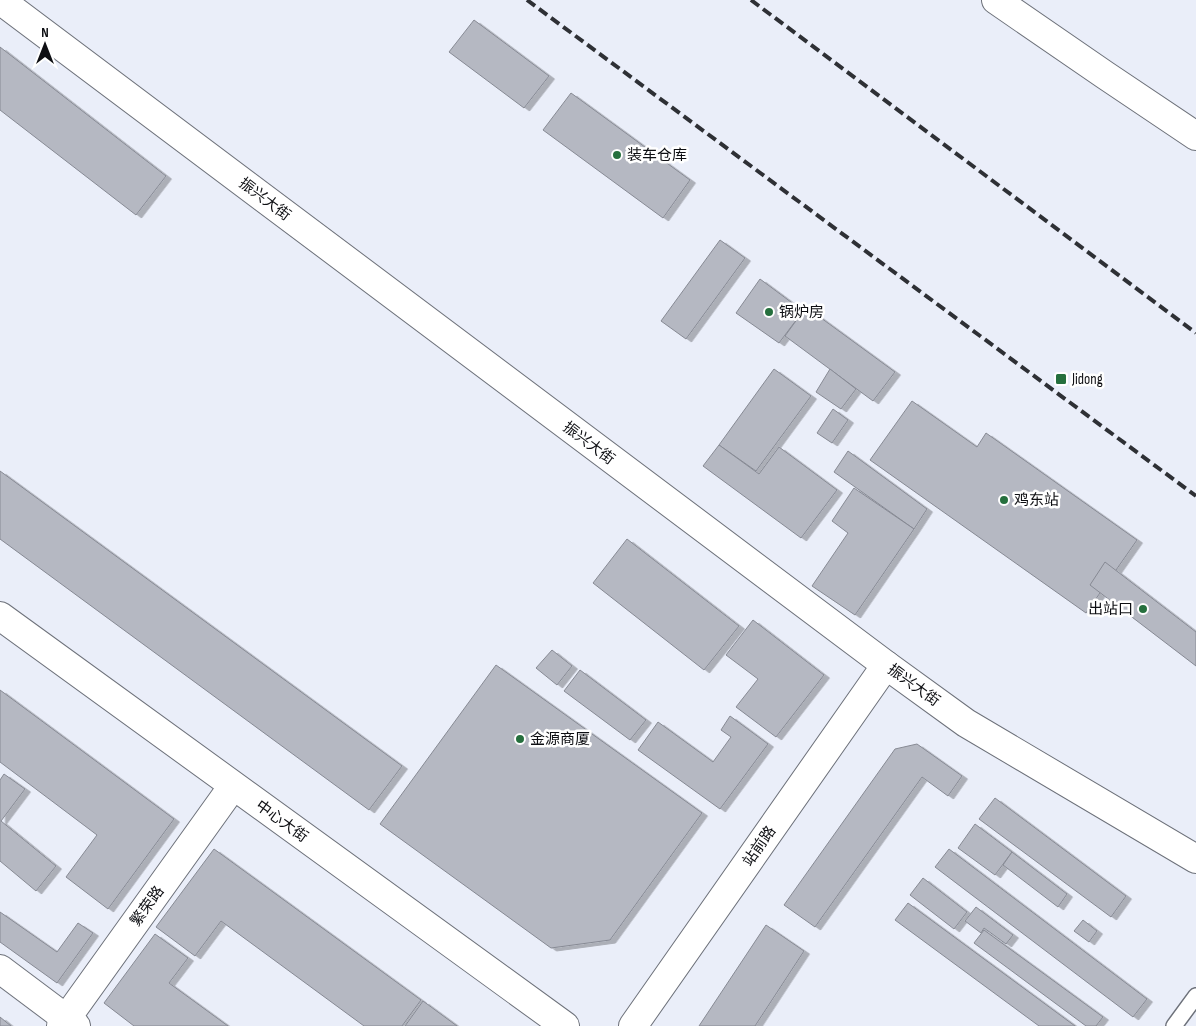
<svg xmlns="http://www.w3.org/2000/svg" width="1196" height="1026" font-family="'Sofia Sans Condensed','Noto Sans SC',sans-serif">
	<defs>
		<filter id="shadow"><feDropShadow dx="5.5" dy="3" stdDeviation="0" flood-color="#0004"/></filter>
	</defs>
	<rect width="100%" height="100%" fill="#eaeef9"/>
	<g fill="#b5b8c2" stroke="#878a94" filter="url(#shadow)">
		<path d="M474,20L549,76L524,108L449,52Z"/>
		<path d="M0,47L166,176L136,215L0,110Z"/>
		<path d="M571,93L690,180L663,218L543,130Z"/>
		<path d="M720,240L745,258L686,339L661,321Z"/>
		<path d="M760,279L803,311L779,343L736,313Z"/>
		<path d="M806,307L895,372L873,401L785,336Z"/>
		<path d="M774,369L811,396L756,471L719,445Z"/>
		<path d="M830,369L856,389L841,409L816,392Z"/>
		<path d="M912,401L977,447L986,433L1137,540L1086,613L870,460Z"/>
		<path d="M833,409L848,420L832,443L817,433Z"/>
		<path d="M719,445L759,474L779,447L837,490L801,538L703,466Z"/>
		<path d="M848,451L927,509L914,529L834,472Z"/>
		<path d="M0,471L402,766L369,810L0,539Z"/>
		<path d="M854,488L914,529L855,615L812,586L848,533L832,521Z"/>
		<path d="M627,539L739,626L704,670L593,583Z"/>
		<path d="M1105,562L1196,632V666L1090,585Z"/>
		<path d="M753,620L824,675L776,737L736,707L758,679L726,655Z"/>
		<path d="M552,650L572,666L557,685L536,668Z"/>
		<path d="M496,665L702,813L610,940L551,948L380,824Z"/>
		<path d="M580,670L646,720L630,740L564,691Z"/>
		<path d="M0,690L174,819L108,909L66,877L97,835L0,762Z"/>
		<path d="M730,716L768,744L720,809L638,750L658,722L713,762L731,737L721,730Z"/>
		<path d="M917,744L962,776L948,796L922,777L815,927L784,905L895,749Z"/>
		<path d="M4,774L25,789L1,821L56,866L36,891L0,861V780Z"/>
		<path d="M995,798L1126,896L1111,917L979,819Z"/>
		<path d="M975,824L1012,852L995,875L958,848Z"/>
		<path d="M214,849L421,1000L402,1026H364L221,921L195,956L156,927Z"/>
		<path d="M949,849L1147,999L1133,1017L935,867Z"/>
		<path d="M1012,852L1067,894L1058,907L1003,865Z"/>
		<path d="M923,878L967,912L954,929L910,895Z"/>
		<path d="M908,903L1075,1026H1039L895,920Z"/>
		<path d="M976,907L1013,935L1006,944L984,928L981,933L965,921Z"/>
		<path d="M0,912L57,952L78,923L93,933L57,983L0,942Z"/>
		<path d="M1083,920L1097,931L1089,942L1074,931Z"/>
		<path d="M766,925L804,951L755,1026H699Z"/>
		<path d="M984,930L1103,1017L1096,1026H1086L974,943Z"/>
		<path d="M155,934L188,958L169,983L228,1026H134L104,1003Z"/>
		<path d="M423,1001L457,1026H405Z"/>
		<path d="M0,1017L11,1026H0Z"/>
	</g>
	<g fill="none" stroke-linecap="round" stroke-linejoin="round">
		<defs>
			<path id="lane" d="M1174,1026L1196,996"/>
			<g id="street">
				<path d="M996,0L1105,75L1196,136"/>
				<path d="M0,969L76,1026"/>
				<path d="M61,1026L233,786"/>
			</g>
			<g id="secondary">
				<path d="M0,0L886,665L966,723L1196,859"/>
				<path d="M0,616L565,1026"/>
				<path d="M633,1026L886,665"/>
			</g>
		</defs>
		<use href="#lane" stroke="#6d717a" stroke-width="18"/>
		<use href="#street" stroke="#6d717a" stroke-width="30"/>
		<use href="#secondary" stroke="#6d717a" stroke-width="30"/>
		<use href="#lane" stroke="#fff" stroke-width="15"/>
		<use href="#street" stroke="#fff" stroke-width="28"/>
		<use href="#secondary" stroke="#fff" stroke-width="28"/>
		<g stroke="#2e3035" stroke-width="4" stroke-dasharray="10 5" stroke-linecap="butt">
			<path d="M527,0L1196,496"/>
			<path d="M751,0L1196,333"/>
		</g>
	</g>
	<g fill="#256f3d" stroke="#fff" stroke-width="2">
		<circle cx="617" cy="155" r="5"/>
		<circle cx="769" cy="312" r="5"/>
		<rect x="1055" y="373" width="12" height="12" rx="2.5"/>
		<circle cx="1004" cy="500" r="5"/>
		<circle cx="1143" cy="609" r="5"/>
		<circle cx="520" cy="739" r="5"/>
	</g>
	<g text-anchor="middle" stroke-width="5" stroke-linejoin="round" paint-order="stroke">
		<g font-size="15" fill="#0e0f13" stroke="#fff" text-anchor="start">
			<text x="627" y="160">装车仓库</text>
			<text x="779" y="317">锅炉房</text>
			<text x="1072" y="384">Jidong</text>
			<text x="1014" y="505">鸡东站</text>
			<text x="1133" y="614" text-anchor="end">出站口</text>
			<text x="530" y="744">金源商厦</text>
		</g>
		<g font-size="15" fill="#0e0f13" stroke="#fff">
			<text transform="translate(265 199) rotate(37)" y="5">振兴大街</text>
			<text transform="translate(589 443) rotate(37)" y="5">振兴大街</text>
			<text transform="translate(914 685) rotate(36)" y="5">振兴大街</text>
			<text transform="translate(282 821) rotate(36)" y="5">中心大街</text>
			<text transform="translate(759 846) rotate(-55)" y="5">站前路</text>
			<text transform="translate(147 906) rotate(-54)" y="5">繁荣路</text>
		</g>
	</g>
	<g transform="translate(45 45)" stroke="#ffffff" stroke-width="4" paint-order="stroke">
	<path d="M0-4L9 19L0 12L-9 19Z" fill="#0e0f13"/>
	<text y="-8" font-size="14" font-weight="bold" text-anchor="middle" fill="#0e0f13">N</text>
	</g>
</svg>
